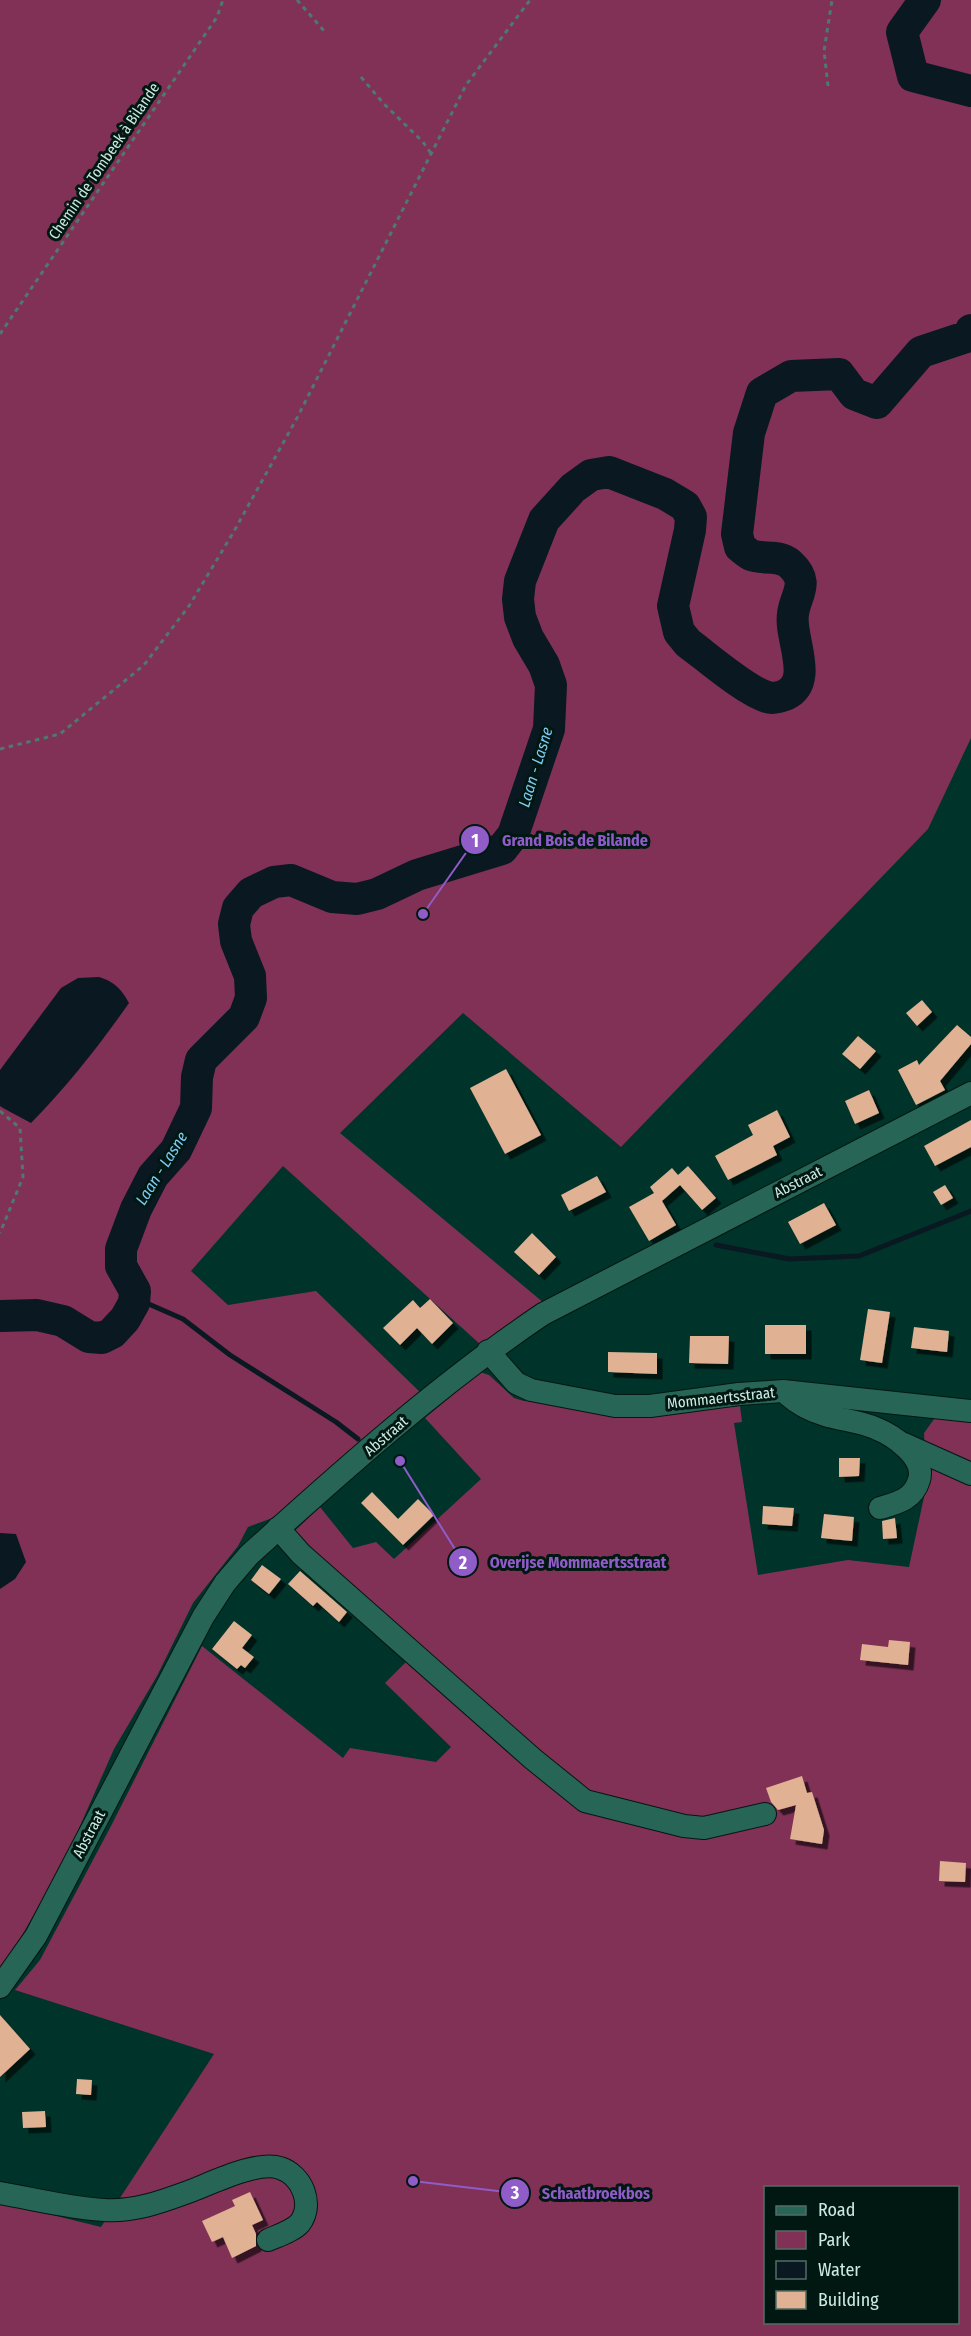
<svg xmlns="http://www.w3.org/2000/svg" width="971" height="2336" font-family="'Fira Sans Condensed',sans-serif">
	<defs>
		<filter id="shadow"><feDropShadow dx="5.5" dy="5.5" stdDeviation="0" flood-color="#0009"/></filter>
	</defs>
	<rect width="100%" height="100%" fill="#003329"/>
	<g fill="#813156" fill-rule="evenodd">
		<path d="M0,0H971V738L928,829L621,1147L463,1013L340,1133L544,1303L481,1345L283,1166L191,1271L228,1305L316,1291L423,1395L286,1513L248,1527L238,1546L193,1603L157,1676L114,1749L65,1860L0,1974Z"/>
		<path d="M480,1372L489,1375L514,1398L524,1401L547,1402L632,1416L740,1406L742,1422L734,1423L758,1575L848,1560L909,1567L927,1483L924,1433L937,1415L971,1420V2336H0V2202L101,2227L214,2054L15,1990L40,1960L111,1826L202,1646L343,1758L350,1748L436,1762L451,1747L385,1683L409,1659L282,1543L320,1507L353,1548L376,1542L394,1559L481,1479L425,1418ZM766,2188H958V2322H766Z"/>
	</g>
	<g fill="#091821">
		<path d="M99,977C115,982 121,989 129,1003C99,1046 68,1085 31,1123L3,1108L0,1106V1070L61,988L78,978Z"/>
		<path d="M0,1533L16,1534L26,1562L15,1579L0,1589Z"/>
	</g>
	<g fill="none" stroke-linecap="round" stroke-linejoin="round">
		<g stroke="#091821" stroke-width="5">
			<path d="M716,1245L789,1259L859,1256L971,1211"/>
			<path d="M135,1298L183,1319L230,1355L336,1422L358,1439"/>
		</g>
		<g stroke="#091821" stroke-width="32">
			<path d="M925,0L902,32L913,76L971,91"/>
			<path d="M0,1316L37,1315L63,1321L89,1337L102,1338L112,1333L125,1319L134,1303L135,1291L121,1266V1249L136,1209L153,1176L176,1150L196,1108L197,1077L201,1060L244,1017L251,998L250,976L236,941L234,924L238,908L251,893L274,882L291,880L332,897L357,899L377,894L417,875L502,849L513,835L549,729L551,685L544,665L528,638L520,617L518,599L520,581L544,520L573,488L591,475L609,472L665,494L685,506L691,517L690,530L673,606L679,632L688,643C707,657 746,691 767,697C772,699 780,697 785,695C815,682 789,637 793,614C795,595 811,583 790,564C779,554 763,560 751,555C747,553 743,549 740,547L737,534L749,433L762,393L791,376L839,374L854,394L877,403L921,352L969,336L971,330"/>
		</g>
	</g>
	<g fill="#e0b193" filter="url(#shadow)">
		<path d="M922,1000L932,1012L917,1026L906,1013Z"/>
		<path d="M957,1025L971,1037V1044L940,1081L945,1090L916,1105L898,1070L917,1060L919,1065Z"/>
		<path d="M858,1036L876,1051L860,1069L842,1054Z"/>
		<path d="M506,1069L541,1135L505,1154L470,1088Z"/>
		<path d="M869,1090L879,1113L855,1124L845,1101Z"/>
		<path d="M777,1110L790,1137L773,1146L777,1155L728,1180L715,1156L753,1135L748,1125Z"/>
		<path d="M971,1120V1147L935,1166L924,1146Z"/>
		<path d="M688,1166L716,1198L702,1210L680,1185L662,1201L676,1225L649,1241L629,1207L654,1193L650,1187L672,1168L678,1175Z"/>
		<path d="M597,1176L606,1192L569,1211L561,1195Z"/>
		<path d="M945,1185L953,1198L941,1205L933,1192Z"/>
		<path d="M824,1203L836,1225L800,1244L788,1222Z"/>
		<path d="M532,1233L556,1257L539,1275L514,1252Z"/>
		<path d="M430,1299L453,1323L432,1344L417,1328L400,1345L383,1328L413,1300L420,1308Z"/>
		<path d="M868,1309L890,1312L882,1363L860,1360Z"/>
		<rect x="765" y="1325" width="41" height="29"/>
		<path d="M914,1327L949,1331L947,1352L911,1348Z"/>
		<path d="M690,1336H729L728,1364L689,1363Z"/>
		<path d="M608,1352L657,1353V1374L608,1372Z"/>
		<path d="M839,1458H860L859,1476L839,1477Z"/>
		<path d="M372,1492L398,1519L418,1499L434,1515L403,1545L361,1503Z"/>
		<path d="M763,1506L794,1508L792,1526L762,1524Z"/>
		<path d="M824,1514L854,1517L852,1541L821,1538Z"/>
		<path d="M895,1518L897,1538L883,1539L882,1521Z"/>
		<path d="M262,1565L281,1579L269,1594L251,1580Z"/>
		<path d="M300,1571L347,1612L339,1622L317,1602L313,1606L288,1584Z"/>
		<path d="M234,1621L252,1635L242,1648L254,1657L245,1668L241,1665L237,1669L212,1649Z"/>
		<path d="M889,1640L910,1642L908,1665L860,1660L862,1644L888,1647Z"/>
		<path d="M802,1776L807,1793L812,1792L824,1830L822,1844L790,1839L796,1805L778,1810L771,1802L766,1788Z"/>
		<path d="M940,1861L966,1863L965,1882L939,1881Z"/>
		<path d="M0,2015L30,2049L0,2077Z"/>
		<path d="M77,2079L92,2080L91,2095L76,2094Z"/>
		<path d="M45,2111L46,2127L23,2128L22,2112Z"/>
		<path d="M250,2192L263,2220L252,2225L256,2234V2246L232,2258L223,2237L212,2242L202,2221L235,2206L232,2200Z"/>
	</g>
	<g fill="none" stroke-linecap="round" stroke-linejoin="round">
		<defs>
			<g id="minor">
				<path d="M488,1351L516,1383L531,1390L615,1406H650L739,1394L783,1391L971,1411"/>
				<path d="M788,1395C798,1404 812,1411 825,1415C841,1420 859,1421 875,1428C893,1435 926,1457 919,1480C913,1500 897,1503 880,1508"/>
				<path d="M904,1444L971,1474"/>
				<path d="M278,1528L301,1554L533,1759L585,1801L684,1826L704,1828L765,1814"/>
				<path d="M0,1987L36,1936L203,1617L225,1583L249,1555C343,1470 438,1385 543,1314L971,1093"/>
				<path d="M0,2193C34,2199 69,2208 104,2210C133,2212 161,2202 188,2192C210,2184 257,2160 280,2168C302,2175 314,2204 300,2223C293,2231 277,2236 268,2240"/>
			</g>
		</defs>
		<use href="#minor" stroke="#051712" stroke-width="24"/>
		<g stroke="#4e796f" stroke-width="3" stroke-dasharray="4.5 4.5" stroke-linecap="butt">
			<path d="M297,0L326,33"/>
			<path d="M361,77L384,104L423,142L432,155"/>
			<path d="M828,86L824,51L832,0"/>
			<path d="M0,334L217,17L223,0"/>
			<path d="M0,749L60,734L144,665L189,606L233,533L297,418L466,85L530,0"/>
			<path d="M0,1111L20,1128L23,1177L0,1233"/>
		</g>
		<use href="#minor" stroke="#276556" stroke-width="22"/>
	</g>
	<g text-anchor="middle" stroke-width="6" stroke-linejoin="round" paint-order="stroke">
		<g font-size="15" fill="#cdebe2" stroke="#011812">
			<text transform="translate(104 161) rotate(-56)" y="5">Chemin de Tombeek à Bilande</text>
			<text transform="translate(798 1182) rotate(-27)" y="5">Abstraat</text>
			<text transform="translate(721 1398) rotate(-6)" y="5">Mommaertsstraat</text>
			<text transform="translate(386 1436) rotate(-41)" y="5">Abstraat</text>
			<text transform="translate(89 1834) rotate(-62)" y="5">Abstraat</text>
		</g>
		<g font-size="16" font-style="italic" fill="#7ecbf6" stroke="#011812">
			<text transform="translate(535 767) rotate(-73)" y="6">Laan - Lasne</text>
			<text transform="translate(161 1168) rotate(-58)" y="6">Laan - Lasne</text>
		</g>
	</g>
	<path fill="none" stroke="#905cc8" stroke-width="2" d="M423 914L475 840M400 1461L463 1562M413 2181L515 2193"/>
	<g fill="#905cc8" stroke="#011812" stroke-width="2">
		<circle cx="423" cy="914" r="6"/>
		<circle cx="400" cy="1461" r="6"/>
		<circle cx="413" cy="2181" r="6"/>
		<circle cx="475" cy="840" r="15"/>
		<circle cx="463" cy="1562" r="15"/>
		<circle cx="515" cy="2193" r="15"/>
	</g>
	<g font-size="18" text-anchor="middle" font-weight="bold" fill="#fff">
		<text x="475" y="847">1</text>
		<text x="463" y="1569">2</text>
		<text x="515" y="2199">3</text>
	</g>
	<g font-size="16" text-anchor="middle" font-weight="bold" fill="#905cc8" stroke="#011812" stroke-width="6" stroke-linejoin="round" paint-order="stroke">
		<text x="575" y="846">Grand Bois de Bilande</text>
		<text x="578" y="1568">Overijse Mommaertsstraat</text>
		<text x="596" y="2199">Schaatbroekbos</text>
	</g>
	<rect x="764" y="2186" width="195" height="138" fill="#011812" stroke="#536c65" stroke-width="1.5"/>
	<rect x="776" y="2206" width="30" height="9" fill="#276556" stroke="#536c65" stroke-width="1.5"/>
	<text x="818" y="2216" font-size="18" fill="#cdebe2">Road</text>
	<rect x="776" y="2231" width="30" height="18" fill="#813156" stroke="#536c65" stroke-width="1.5"/>
	<text x="818" y="2246" font-size="18" fill="#cdebe2">Park</text>
	<rect x="776" y="2261" width="30" height="18" fill="#091821" stroke="#536c65" stroke-width="1.5"/>
	<text x="818" y="2276" font-size="18" fill="#cdebe2">Water</text>
	<rect x="776" y="2291" width="30" height="18" fill="#e0b193" stroke="#536c65" stroke-width="1.5"/>
	<text x="818" y="2306" font-size="18" fill="#cdebe2">Building</text>
</svg>
